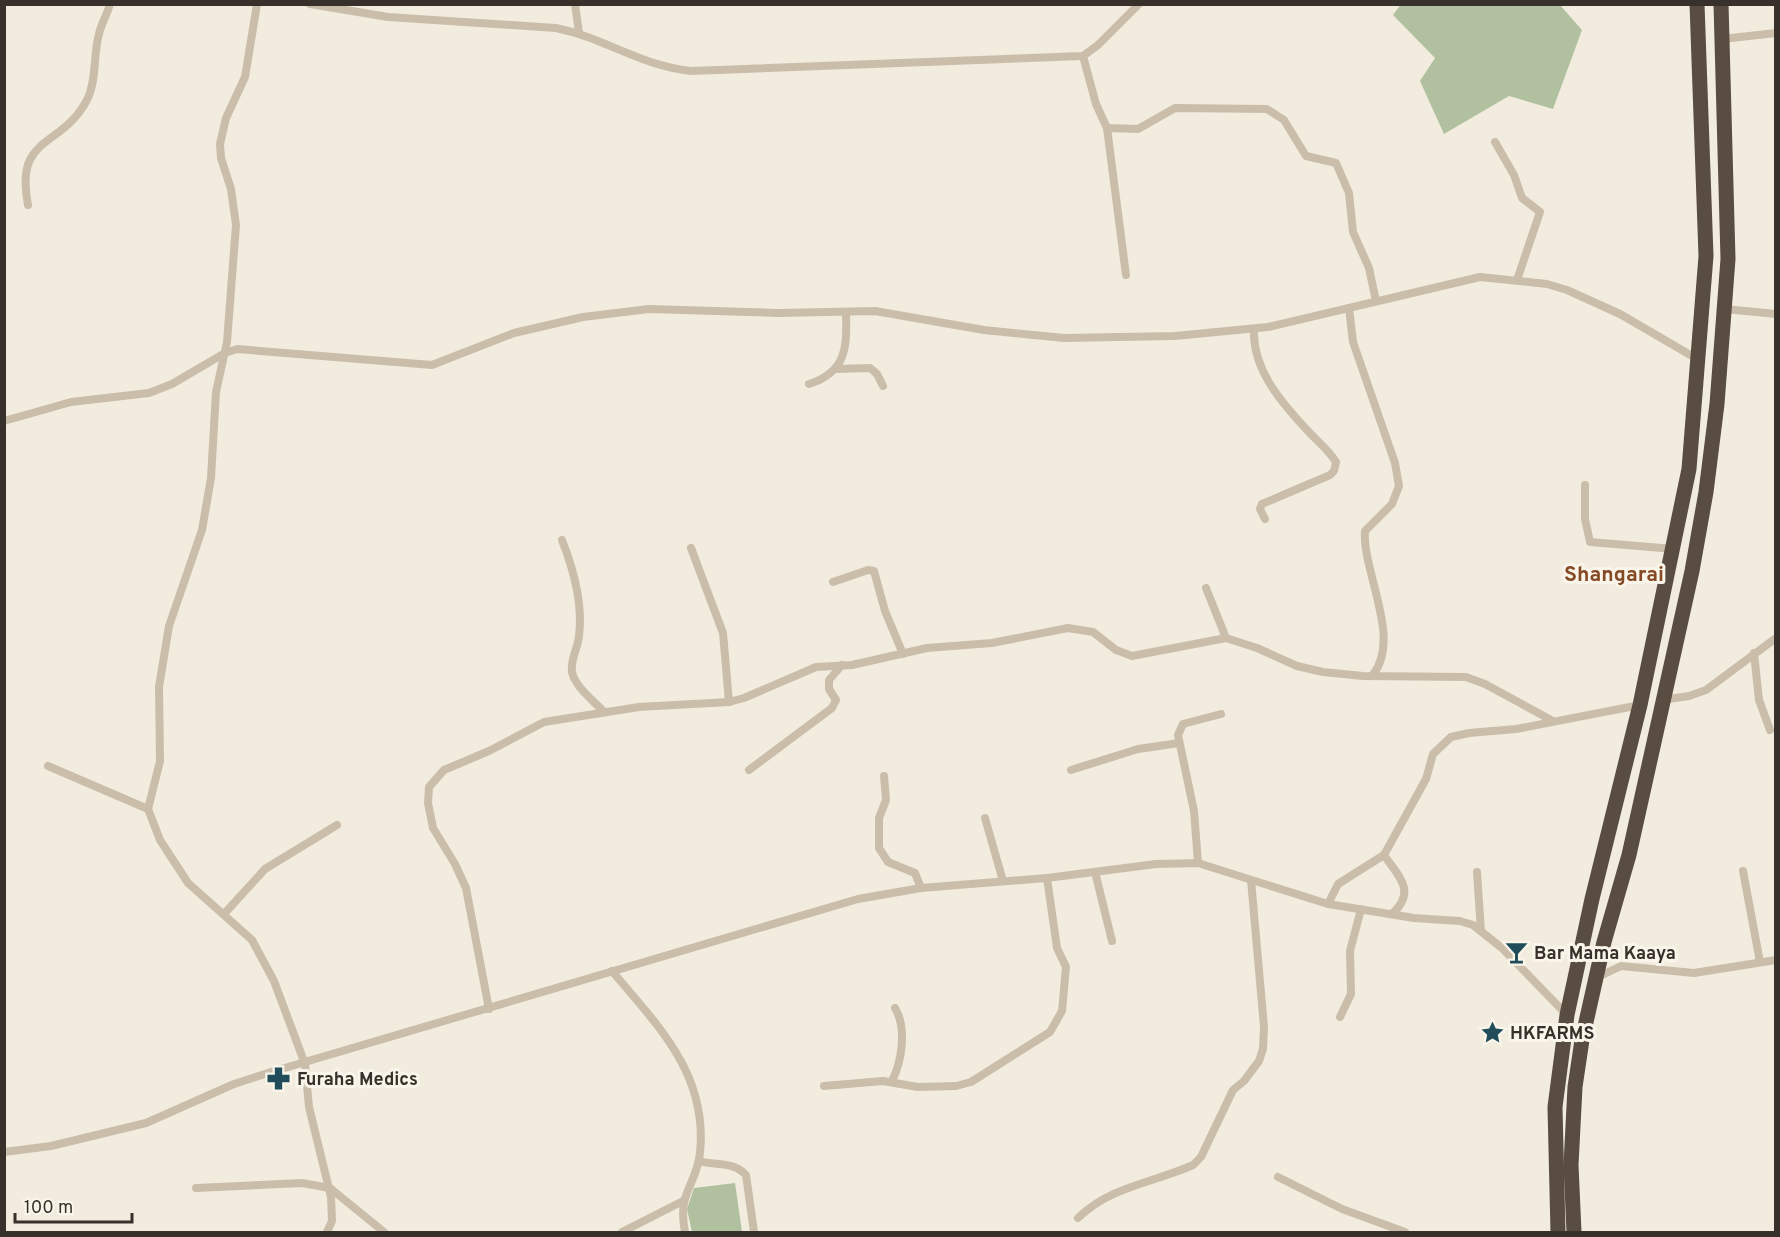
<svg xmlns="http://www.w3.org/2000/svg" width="1780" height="1237" font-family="Overpass,sans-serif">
	<rect width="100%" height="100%" fill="#f2ecdf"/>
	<g fill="#b1c19f">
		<path d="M1401,4L1560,5L1582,30L1553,109L1509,96L1444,134L1420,81L1435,58L1393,15Z"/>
		<path d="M735,1183L742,1232H692L687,1209L694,1188Z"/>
	</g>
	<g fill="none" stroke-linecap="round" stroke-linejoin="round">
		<g stroke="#cabeab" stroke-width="8">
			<path d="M257,4L245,77L226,118L220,144L221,158L231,189L236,225L227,342L216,392L211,478L202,530L169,626L159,687L160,761L148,809L160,840L188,883L252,940L274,981L305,1064L309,1107L331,1197L332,1221L327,1232"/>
			<path d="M310,4L388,17L556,28C605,38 638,65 691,71L1083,56L1098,45L1139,4"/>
			<path d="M575,4L579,33"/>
			<path d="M1722,39L1776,33"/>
			<path d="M1083,56L1096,104L1107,128L1126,275"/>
			<path d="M1107,128L1138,129L1175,108L1267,109L1284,120L1306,156L1336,163L1349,193L1353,232L1369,268L1376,301"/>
			<path d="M1495,142L1514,175L1522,198L1540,212L1517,280"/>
			<path d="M28,205C14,133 62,150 88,98C97,78 93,55 99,34C101,24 107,15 110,4"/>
			<path d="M1349,308L1353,342L1395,463L1399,486L1392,504L1365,531C1362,572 1403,639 1372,676"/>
			<path d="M1725,309L1776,314"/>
			<path d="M1254,329C1252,369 1281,402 1307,430C1317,441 1329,450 1336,462L1334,471L1330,475L1262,504L1260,509L1265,519"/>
			<path d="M836,369L870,368L877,374L883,386"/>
			<path d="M809,384C847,372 847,347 846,312"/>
			<path d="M4,421L71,402L149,393L172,384L225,353L237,349L432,365L514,333L583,317L649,309L777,313L875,311L984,330L1064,338L1175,336L1268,327L1480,277L1547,284L1567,290L1620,314L1699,360"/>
			<path d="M1585,485V519L1590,542L1674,549"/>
			<path d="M562,540C573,568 583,605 579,636C578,648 570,660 572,672C575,687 594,701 604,712"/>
			<path d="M691,548L723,633L729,702"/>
			<path d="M833,582L868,570L874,571L885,611L903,654"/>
			<path d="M1206,588L1226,638"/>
			<path d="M1754,653L1759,700L1770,730"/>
			<path d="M1662,700L1689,696L1706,690L1776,638"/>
			<path d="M48,766L148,809"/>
			<path d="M749,770L832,708L836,700L829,689V680L842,665"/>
			<path d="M1071,770L1138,749L1179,743"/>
			<path d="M884,776L886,800L879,818V848L888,862L915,873L921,888"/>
			<path d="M985,818L1003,881"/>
			<path d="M1384,855C1399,877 1417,891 1392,914"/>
			<path d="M1198,863L1194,811L1178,735L1183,724L1221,714"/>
			<path d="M1743,871L1760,962"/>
			<path d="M1095,872L1112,941"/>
			<path d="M1477,872L1481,931"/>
			<path d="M1328,904L1338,884L1384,855L1426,779L1433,754L1451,737L1469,733L1516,729L1640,705"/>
			<path d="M224,914L265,869L337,825"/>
			<path d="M612,971C658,1026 708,1074 700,1153C696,1187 677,1192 685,1232"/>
			<path d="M1596,978L1621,966L1694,973L1776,960"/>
			<path d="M489,1009L466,888L455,864L433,828L428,803L429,787L444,770L489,751L544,722L639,707L729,702L744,698L816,667L852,665L927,648L992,643L1068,628L1093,632L1116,650L1132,656L1226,638L1257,648L1297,666L1323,672L1363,676L1466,677L1485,684L1553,721"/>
			<path d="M1340,1017L1351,994L1350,951L1361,909"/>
			<path d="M892,1081C902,1061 907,1028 895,1008"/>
			<path d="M824,1086L883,1081L918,1087L956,1086L971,1082L1050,1032L1062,1011L1066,967L1057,948L1047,878"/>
			<path d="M4,1152L51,1146L146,1123L234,1084L271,1072L858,899L921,888L1047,878L1156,864L1198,863L1328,904L1414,918L1460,921L1473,925L1502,948L1567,1015"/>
			<path d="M699,1161C715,1166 734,1161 746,1175L754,1232"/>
			<path d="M1278,1177L1342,1209L1405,1232"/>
			<path d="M196,1188L302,1183L330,1188L384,1232"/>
			<path d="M1078,1218C1111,1186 1153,1183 1193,1165L1201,1157L1233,1090L1244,1081L1259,1061L1263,1049L1264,1027L1251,880"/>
			<path d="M622,1232L683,1201"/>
		</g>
		<g stroke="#594c41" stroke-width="15">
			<path d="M1558,1232L1555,1107L1567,1015L1592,899L1640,705L1689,469L1706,256L1697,4"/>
			<path d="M1574,1232L1571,1165L1575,1087L1582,1040L1604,942L1629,855L1692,571L1706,492L1717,404L1728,259L1721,4"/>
		</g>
	</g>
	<defs>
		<symbol id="bar-bare" viewBox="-9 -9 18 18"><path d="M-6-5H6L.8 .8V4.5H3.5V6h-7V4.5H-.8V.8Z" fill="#204d59" stroke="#faf5eb" stroke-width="2.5" paint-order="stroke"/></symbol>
		<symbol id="sight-bare" viewBox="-9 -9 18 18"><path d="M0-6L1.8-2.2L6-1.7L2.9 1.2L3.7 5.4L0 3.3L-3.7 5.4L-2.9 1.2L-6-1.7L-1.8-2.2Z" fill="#204d59" stroke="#faf5eb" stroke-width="2.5" paint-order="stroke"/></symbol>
		<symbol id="pharmacy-bare" viewBox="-9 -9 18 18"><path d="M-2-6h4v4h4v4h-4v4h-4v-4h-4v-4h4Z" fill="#204d59" stroke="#faf5eb" stroke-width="2.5" paint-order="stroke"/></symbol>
	</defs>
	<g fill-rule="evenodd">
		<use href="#bar-bare" x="1500" y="936" width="33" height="33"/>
		<use href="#sight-bare" x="1476" y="1016" width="33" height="33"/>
		<use href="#pharmacy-bare" x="262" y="1062" width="33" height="33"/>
	</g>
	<g text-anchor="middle" stroke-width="6" stroke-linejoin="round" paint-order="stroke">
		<g font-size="18" font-weight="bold" fill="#38302a" stroke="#faf5eb" text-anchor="start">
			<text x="1534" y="959">Bar Mama Kaaya</text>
			<text x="1510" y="1039">HKFARMS</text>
			<text x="297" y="1085">Furaha Medics</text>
		</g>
		<g font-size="21" font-weight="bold" fill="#854a25" stroke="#faf5eb">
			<text x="1614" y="581">Shangarai</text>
		</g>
	</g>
	<rect width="1780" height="1237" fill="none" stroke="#38302a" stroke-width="12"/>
	<path d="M15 1213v9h117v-9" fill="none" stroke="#38302a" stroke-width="3"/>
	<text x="24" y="1213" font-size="18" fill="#38302a" stroke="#faf5eb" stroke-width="4.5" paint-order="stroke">100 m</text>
</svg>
